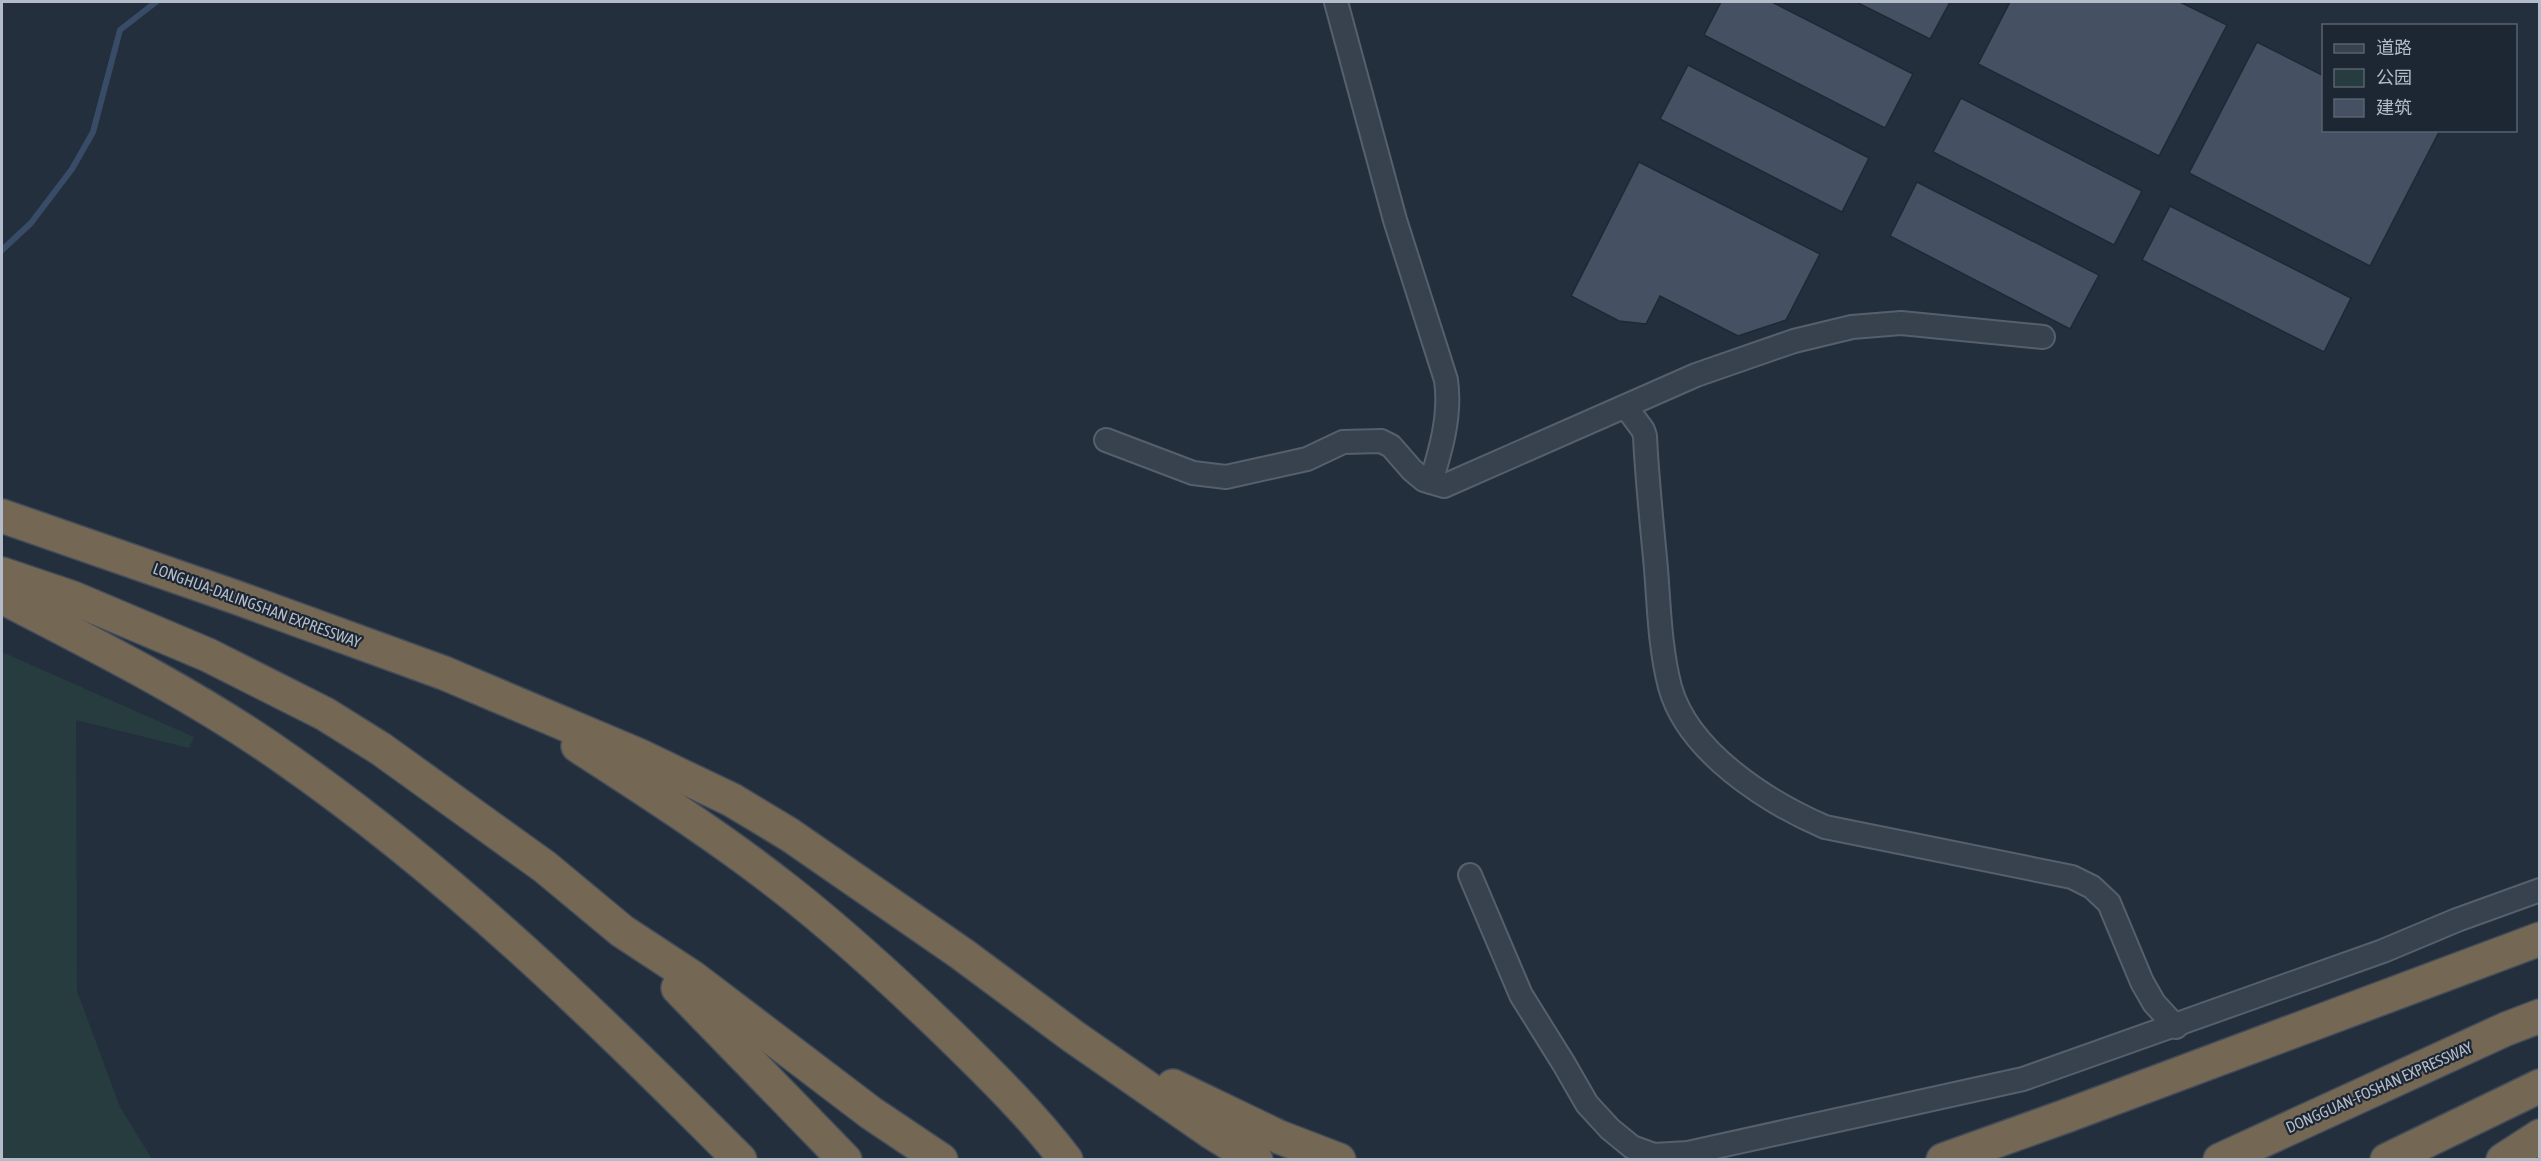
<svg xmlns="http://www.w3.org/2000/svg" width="2541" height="1161" font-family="'Asap Condensed','Noto Sans SC',sans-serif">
	<rect width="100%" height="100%" fill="#242f3e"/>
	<path fill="#263c3f" d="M2,652L194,737L189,748L76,720L77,991L120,1107L152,1159H2Z"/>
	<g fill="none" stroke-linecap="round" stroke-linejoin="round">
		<path stroke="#394c67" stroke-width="6" d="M2,250L31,223L72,169L93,132L120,30L156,2"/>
	</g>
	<g fill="#455162" stroke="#1f2835" stroke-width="1.5">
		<path d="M1721,2H1772L1913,74L1885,128L1704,35Z"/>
		<path d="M1856,2H1950L1930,39Z"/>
		<path d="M2010,2H2180L2227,25L2159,156L1978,64Z"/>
		<path d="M2257,42L2324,76V130H2440L2370,266L2189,173Z"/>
		<path d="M1688,65L1869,158L1842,212L1660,119Z"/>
		<path d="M1961,98L2142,191L2114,245L1933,152Z"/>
		<path d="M1639,162L1820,254L1786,320L1738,336L1660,296L1646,324L1619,321L1571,296Z"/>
		<path d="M1917,182L2099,275L2070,329L1890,236Z"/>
		<path d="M2170,206L2351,298L2324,352L2142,260Z"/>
	</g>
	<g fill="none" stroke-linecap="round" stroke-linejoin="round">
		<defs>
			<g id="minor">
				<path d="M1336,2L1395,220L1446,380C1451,415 1441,449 1431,482"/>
				<path d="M1626,407L1643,430L1645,436C1647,480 1652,525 1656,569C1659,607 1660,649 1670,687C1688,752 1767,802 1825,827L2072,877L2092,887L2109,903L2142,982L2154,1003L2176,1027"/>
				<path d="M1106,440L1193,473L1226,477L1307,459L1343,442L1381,441L1391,446L1412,470L1424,480L1444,486L1696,375L1794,341L1852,327L1901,323L2043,337"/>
				<path d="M1470,875L1521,995L1564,1064L1587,1104L1610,1129L1632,1147L1654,1155L1688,1153L2023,1079L2383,951L2457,920L2540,890"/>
			</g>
			<g id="motorway">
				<path d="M2,516L238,598L444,673L638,755L732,800L790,835L962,954L1074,1037L1211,1132L1256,1160"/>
				<path d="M2,574L73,598L208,655L325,714L381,749L545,867L622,931L692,977L871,1113L941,1160"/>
				<path d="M2,597C97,646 195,695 283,757C450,873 597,1016 740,1160"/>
				<path d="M578,746C649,792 721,838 788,891C844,935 896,983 948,1033C989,1073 1031,1114 1066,1160"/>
				<path d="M678,988L845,1160"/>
				<path d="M1173,1086L1279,1137L1339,1160"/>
				<path d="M1943,1160L2066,1116L2540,939"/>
				<path d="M2220,1160L2506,1029L2540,1016"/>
				<path d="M2387,1160L2540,1086"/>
				<path d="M2503,1160L2540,1136"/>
			</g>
		</defs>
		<use href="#minor" stroke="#565f6c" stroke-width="26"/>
		<use href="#motorway" stroke="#434c59" stroke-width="36"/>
		<use href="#minor" stroke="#38414e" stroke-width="22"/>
		<use href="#motorway" stroke="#746855" stroke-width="33"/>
	</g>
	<g text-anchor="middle" stroke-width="4.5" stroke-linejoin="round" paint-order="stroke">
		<g font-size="16" fill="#b4bcc9" stroke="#1d2633">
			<text transform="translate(257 605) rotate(20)" y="6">LONGHUA-DALINGSHAN EXPRESSWAY</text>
			<text transform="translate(2379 1087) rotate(-24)" y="6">DONGGUAN-FOSHAN EXPRESSWAY</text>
		</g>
	</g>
	<rect width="2541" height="1161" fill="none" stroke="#b4bcc9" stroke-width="6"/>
	<rect x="2322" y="24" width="195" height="108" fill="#1d2633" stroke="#59626f" stroke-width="1.5"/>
	<rect x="2334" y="44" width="30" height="9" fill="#38414e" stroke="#59626f" stroke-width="1.5"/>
	<text x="2376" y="54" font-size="18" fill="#b4bcc9">道路</text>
	<rect x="2334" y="69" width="30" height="18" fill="#263c3f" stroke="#59626f" stroke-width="1.5"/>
	<text x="2376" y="84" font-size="18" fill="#b4bcc9">公园</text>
	<rect x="2334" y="99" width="30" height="18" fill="#455162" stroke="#59626f" stroke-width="1.5"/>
	<text x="2376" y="114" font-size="18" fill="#b4bcc9">建筑</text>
</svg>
